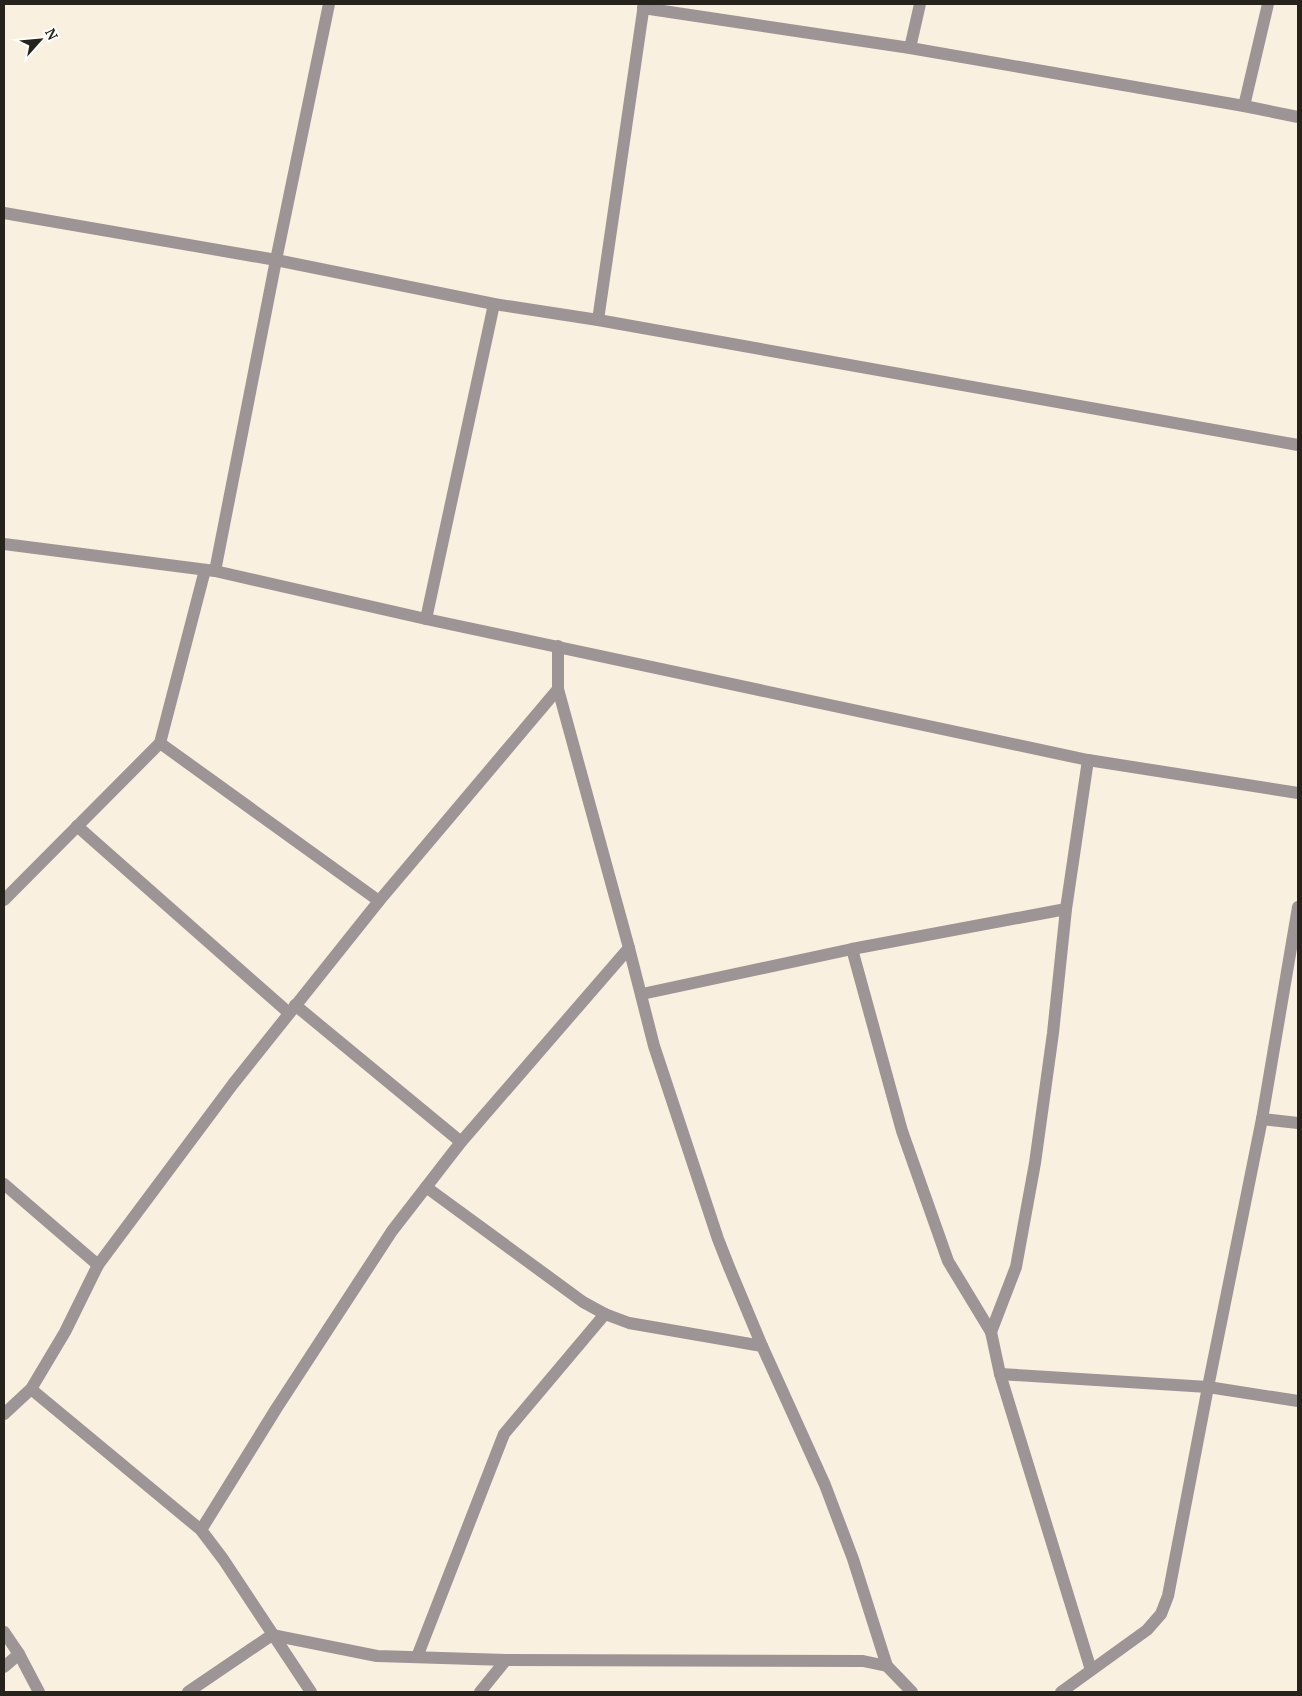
<svg xmlns="http://www.w3.org/2000/svg" width="1302" height="1696" font-family="'PT Serif',serif">
	<rect width="100%" height="100%" fill="#f9f0df"/>
	<g fill="none" stroke-linecap="round" stroke-linejoin="round">
		<g stroke="#9d9496" stroke-width="12">
			<path d="M643,8L910,48L1244,106L1298,117"/>
			<path d="M910,48L920,4"/>
			<path d="M1244,106L1268,4"/>
			<path d="M4,213L276,260L494,304L598,320L1298,445"/>
			<path d="M598,320L644,4"/>
			<path d="M4,544L215,571L426,619L1088,760L1298,793"/>
			<path d="M215,571L276,260L329,4"/>
			<path d="M426,619L494,304"/>
			<path d="M558,689L629,948L654,1046L718,1239L729,1267L762,1346L825,1485L853,1559L887,1666L912,1692"/>
			<path d="M160,743L379,901"/>
			<path d="M77,826L289,1013"/>
			<path d="M4,900L160,743L205,570"/>
			<path d="M852,949L902,1131L948,1261L991,1332L1000,1374L1091,1670"/>
			<path d="M642,994L852,949L1066,909"/>
			<path d="M295,1005L461,1142"/>
			<path d="M1262,1119L1298,1123"/>
			<path d="M4,1184L98,1265"/>
			<path d="M426,1187L583,1302L605,1314L629,1323L762,1346"/>
			<path d="M991,1332L1016,1267L1035,1163L1053,1033L1066,909L1088,760"/>
			<path d="M1000,1374L1208,1387L1298,1401"/>
			<path d="M31,1389L201,1530"/>
			<path d="M4,1414L31,1389L65,1332L98,1265L233,1084L379,901L558,689V646"/>
			<path d="M4,1632L19,1654L39,1692"/>
			<path d="M417,1657L504,1434L605,1314"/>
			<path d="M4,1667L19,1654"/>
			<path d="M188,1692L272,1635L377,1656L506,1660L863,1661L887,1666"/>
			<path d="M311,1692L223,1559L201,1530L276,1409L392,1231L461,1142L629,948"/>
			<path d="M480,1692L506,1660"/>
			<path d="M1061,1692L1147,1630L1161,1614L1168,1596L1208,1387L1262,1119L1298,907"/>
		</g>
	</g>
	<rect width="1302" height="1696" fill="none" stroke="#26221c" stroke-width="10"/>
	<g transform="translate(40 40) rotate(63)" stroke="#fefefe" stroke-width="4" paint-order="stroke">
	<path d="M0-4L9 19L0 12L-9 19Z" fill="#26221c"/>
	<text y="-8" font-size="14" font-weight="bold" text-anchor="middle" fill="#26221c">N</text>
	</g>
</svg>
